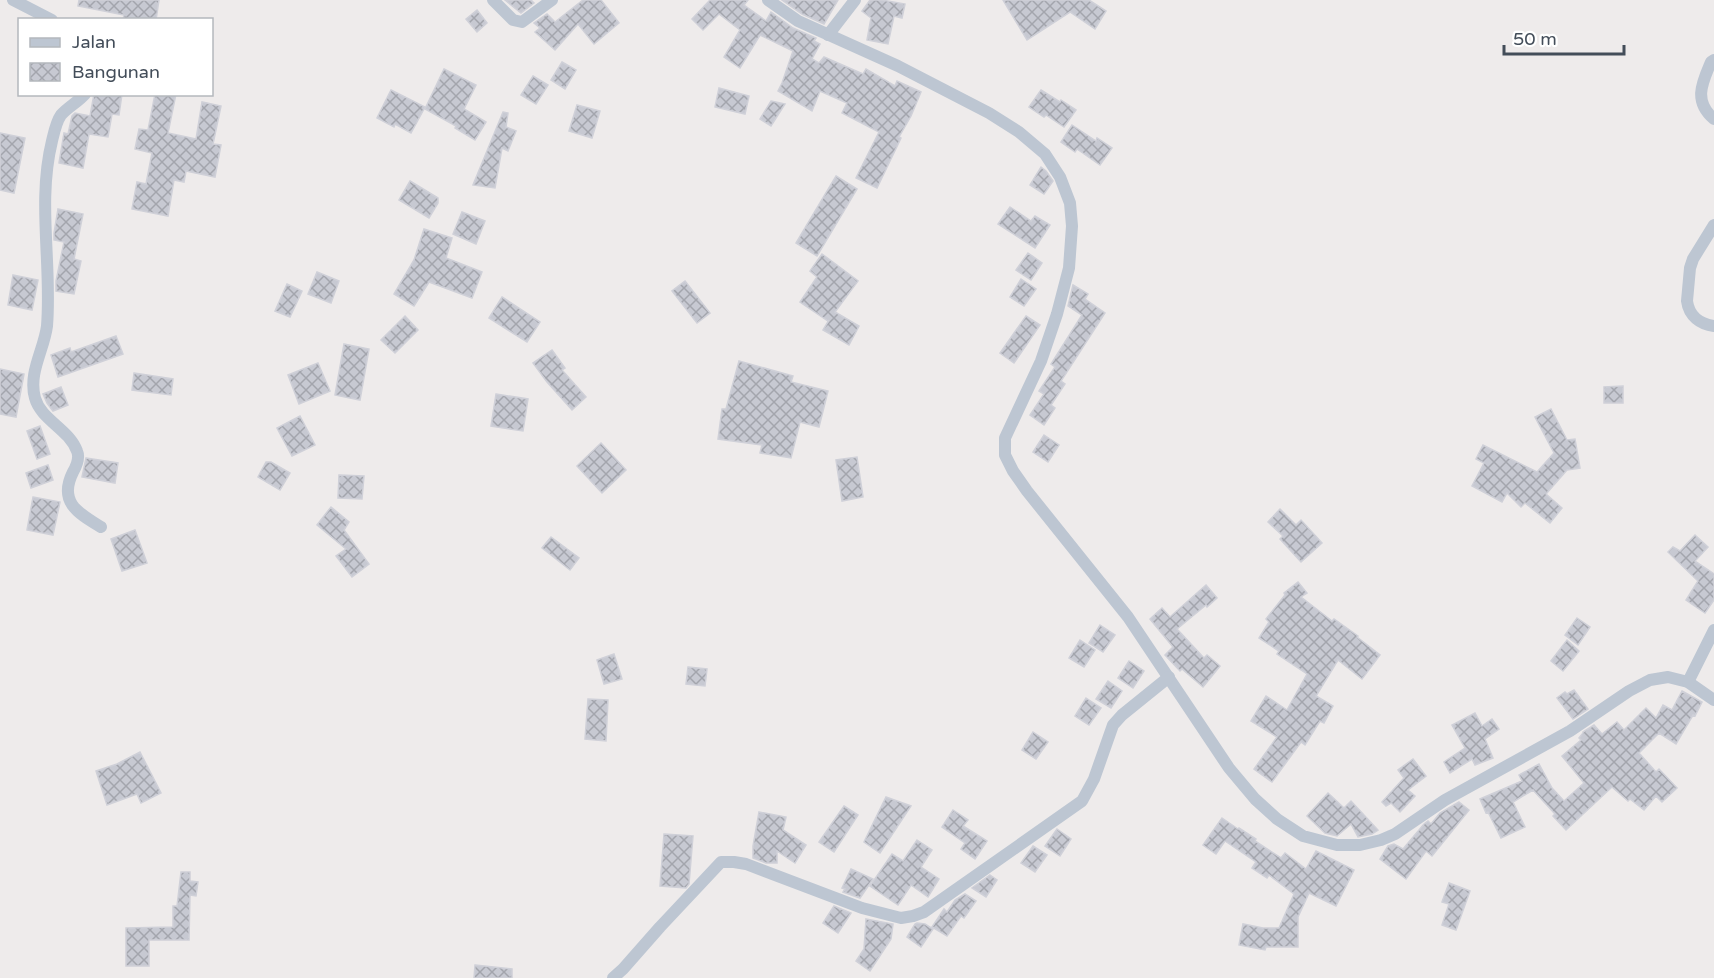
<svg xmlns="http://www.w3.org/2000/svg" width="1714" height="978" font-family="'Varela Round',sans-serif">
	<defs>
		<pattern id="building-cross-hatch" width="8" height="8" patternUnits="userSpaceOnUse" patternTransform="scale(1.5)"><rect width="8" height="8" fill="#c7c9d2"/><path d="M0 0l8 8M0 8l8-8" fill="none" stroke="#a3a5ad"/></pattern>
	</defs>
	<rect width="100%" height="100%" fill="#eeebeb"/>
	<g fill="url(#building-cross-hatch)" stroke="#cfd0d8" stroke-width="1.5">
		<path d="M79,0H159L156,20H123L124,15L78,6Z"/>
		<path d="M505,0H531L534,3L521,13Z"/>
		<path d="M583,0H601L619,23L594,44L578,24L555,50L535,32L540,28L534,23L547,14L555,22Z"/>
		<path d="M710,0H748L744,5L766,21L771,12L793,28L816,38L814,41L820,44L812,59L819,63L824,57L863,74L866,69L895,86L897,81L921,92L911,116L899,137L901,138L877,188L856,178L879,132L842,113L847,103L820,91L812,111L778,91L782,83L793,51L760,35L740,68L724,57L740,30L719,14L703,30L692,19Z"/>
		<path d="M782,0H838L824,24L802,14Z"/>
		<path d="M870,0H882L905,4L902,18L894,16L888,44L867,40L871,18L862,11Z"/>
		<path d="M1003,0H1089L1106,11L1095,29L1070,12L1027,40Z"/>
		<path d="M477,10L487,23L477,32L466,19Z"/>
		<path d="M562,62L576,70L565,89L551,80Z"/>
		<path d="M444,69L476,85L464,109L486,122L475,140L455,128L456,126L425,109Z"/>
		<path d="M533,76L548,85L536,104L521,95Z"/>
		<path d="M719,88L749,96L745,114L715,107Z"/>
		<path d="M391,90L425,107L411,133L395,124L394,127L377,118Z"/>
		<path d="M1041,90L1060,102L1061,100L1076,110L1064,127L1046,115L1044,117L1029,107Z"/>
		<path d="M94,94H122L119,115L112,114L108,137L89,134L83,168L59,163L64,133L68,134L72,116L75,113L90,116Z"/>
		<path d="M155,94H176L168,133L196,139L202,102L221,106L213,144L221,145L215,177L186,171L184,182L174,180L168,216L132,209L137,182L146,184L152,153L135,149L139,129L148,130Z"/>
		<path d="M771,101L785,104L771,126L760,119Z"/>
		<path d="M577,105L600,111L592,138L569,131Z"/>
		<path d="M503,112L508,113L506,127L516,131L508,151L502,148L495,188L473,185Z"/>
		<path d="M1072,125L1096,141L1097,138L1112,148L1100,165L1077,149L1075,152L1061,142Z"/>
		<path d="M0,133L25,138L14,193L0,190Z"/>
		<path d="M1041,167L1046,171L1053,181L1044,194L1030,185Z"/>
		<path d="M836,176L857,189L817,256L796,243Z"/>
		<path d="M410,181L438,198V203L429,218L399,200Z"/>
		<path d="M1010,207L1031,221L1035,216L1050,225L1035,248L998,224Z"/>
		<path d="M58,209L83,214L74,259L81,261L74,294L56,291V281L64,242L54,240V233Z"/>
		<path d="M462,212L485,221L476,244L453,234Z"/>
		<path d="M424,229L452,238L446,258L482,272L472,298L429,282L414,306L394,294L414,260Z"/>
		<path d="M1028,253L1042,263L1031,280L1016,270Z"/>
		<path d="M822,254L858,281L835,312L859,326L849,345L823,330L829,320L828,321L800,302L817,277L810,271Z"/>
		<path d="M317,272L339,281L331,303L308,294Z"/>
		<path d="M13,275L38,280L32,310L8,305Z"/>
		<path d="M1021,279L1036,289L1024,306L1010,297Z"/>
		<path d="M685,281L710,313L697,323L672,291Z"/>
		<path d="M287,284L302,291L290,317L275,311Z"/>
		<path d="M1073,285L1088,294L1085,299L1105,313L1061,381L1065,384L1051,405L1055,408L1044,425L1030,415L1044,394L1039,391L1055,367L1051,364L1082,315L1068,306Z"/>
		<path d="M502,297L540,322L527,342L489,318Z"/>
		<path d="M405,316L418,330L395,353L381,340Z"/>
		<path d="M1026,316L1040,325L1014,363L1000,353Z"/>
		<path d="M116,336L123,354L58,377L51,355L70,348L71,352Z"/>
		<path d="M344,344L369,349L360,400L335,395Z"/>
		<path d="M552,350L565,368L562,370L586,397L572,410L547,382L533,363Z"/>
		<path d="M739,361L793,376L791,382L828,391L819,427L800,422L791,458L760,453L762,445L718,439L722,409H726Z"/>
		<path d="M318,363L330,391L299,404L288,375Z"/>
		<path d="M0,369L24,374L16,417L0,414Z"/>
		<path d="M134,373L173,379L171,395L132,390Z"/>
		<path d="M1623,386V403H1604V387Z"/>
		<path d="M61,387L68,405L53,411L47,403L43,394Z"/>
		<path d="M496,394L528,399L523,431L491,426Z"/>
		<path d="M1551,409L1567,440L1575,439L1580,468L1567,470L1546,494L1562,508L1550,523L1525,503L1521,507L1507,493L1502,502L1472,486L1484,463L1476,459L1483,445L1537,472L1554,453L1535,417Z"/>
		<path d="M300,416L315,445L292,456L277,428Z"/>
		<path d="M40,426L50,454L37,459L27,431Z"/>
		<path d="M1044,435L1059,445L1048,462L1033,452Z"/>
		<path d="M601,443L626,470L602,493L577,466Z"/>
		<path d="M857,457L863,497L842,501L836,460Z"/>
		<path d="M86,458L118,463L115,483L82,477Z"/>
		<path d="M266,462H271L290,473L280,490L258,477Z"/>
		<path d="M48,465L53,480L31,488L26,473Z"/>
		<path d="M339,475L364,476L362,499L338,498Z"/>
		<path d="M33,497L60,502L53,535L27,530Z"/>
		<path d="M331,507L349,522L344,530L369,564L352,577L336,556L346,549L317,525Z"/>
		<path d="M1280,509L1296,525L1301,520L1322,543L1301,562L1280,539L1283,536L1268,522Z"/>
		<path d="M135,530L147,563L122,571L111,539Z"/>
		<path d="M1695,535L1708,547L1695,561L1714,574V600L1705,613L1686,600L1698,581L1668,552L1673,547L1680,551Z"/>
		<path d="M551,537L579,558L570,570L542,548Z"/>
		<path d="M1298,582L1307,593L1301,597L1332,621L1334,619L1358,636L1357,637L1380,655L1362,679L1338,660L1316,696L1333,706L1324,723L1320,721L1305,745L1301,742L1272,782L1254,769L1277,737L1251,721L1266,696L1287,710L1307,674L1277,654L1279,651L1259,638L1269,622L1266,619L1285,595L1284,593Z"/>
		<path d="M1206,585L1217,598L1207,607L1206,605L1177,629L1204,658L1207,655L1220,666L1203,687L1182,669L1180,671L1165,655L1173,647L1150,619L1162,608L1170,617Z"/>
		<path d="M1577,618L1590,627L1578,645L1565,635Z"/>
		<path d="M1100,625L1115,635L1103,652L1089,643Z"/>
		<path d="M1080,640L1095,650L1084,667L1069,658Z"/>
		<path d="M1567,640L1579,651L1563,671L1551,661Z"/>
		<path d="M614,654L622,679L604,684L597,660Z"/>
		<path d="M1129,661L1144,671L1133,688L1118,678Z"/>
		<path d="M688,667L707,669L705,686L686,684Z"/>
		<path d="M1108,681L1122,691L1111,708L1096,699Z"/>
		<path d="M1574,690L1588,709L1573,719L1557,698L1565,692L1567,694Z"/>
		<path d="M1682,691L1702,702L1695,716L1693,715L1676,744L1659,733L1639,753L1656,772L1659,769L1677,788L1662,802L1656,796L1644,810L1630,799L1628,801L1612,787L1566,830L1553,816L1555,814L1533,790L1513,802L1525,827L1501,838L1488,812L1486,813L1480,799L1522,781L1519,775L1539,764L1552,788L1564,801L1584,783L1562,756L1581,740L1579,738L1583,733V732L1594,725L1602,734L1617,722L1624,730L1646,708L1656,718L1663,705L1672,710Z"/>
		<path d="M1086,698L1101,708L1089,725L1075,716Z"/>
		<path d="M588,699L608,700L606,741L585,739Z"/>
		<path d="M1475,713L1482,726L1492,719L1499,729L1485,739L1493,758L1475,765L1472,759L1450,773L1444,762L1465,748L1452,725Z"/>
		<path d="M1033,732L1048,742L1036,759L1022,750Z"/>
		<path d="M140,752L161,793L141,803L137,794L107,805L96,771L117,764Z"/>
		<path d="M1413,759L1426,776L1408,790L1415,796L1400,812L1391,803L1386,806L1382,802L1404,778L1398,770Z"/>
		<path d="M1328,793L1344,808L1351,801L1378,830L1372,834L1358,837L1351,824L1337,836L1325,833L1307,816Z"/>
		<path d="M886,797L911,806L880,853L864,842Z"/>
		<path d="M1459,802L1469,810L1432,856L1426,851L1406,879L1380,859L1388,846L1394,844L1403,849L1424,824L1428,821L1431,824L1440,813Z"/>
		<path d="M844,806L858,815L834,852L819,842Z"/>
		<path d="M953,810L968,820L963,826L987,841L975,859L961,849L965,843L942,827Z"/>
		<path d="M759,812L786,817L783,830L806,845L795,863L777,851V863H766L753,858V846Z"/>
		<path d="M1222,818L1238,829L1239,828L1256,839L1255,841L1281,858L1285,853L1306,869L1316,851L1354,870L1336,906L1309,893L1298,917V947H1266L1265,950L1239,945L1243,924L1263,928H1279L1294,894L1269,875L1267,878L1252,868L1256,862L1225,841L1216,854L1203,845Z"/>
		<path d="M1057,829L1071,839L1060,856L1045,846Z"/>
		<path d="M664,834L693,836L689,884L686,888L660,886Z"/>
		<path d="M917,840L932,850L921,867L939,879L928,897L911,885L898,905L870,886L892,854L903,861Z"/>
		<path d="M1033,846L1047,855L1035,872L1021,863Z"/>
		<path d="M851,869L873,879L860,898L843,892L845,889L842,888Z"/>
		<path d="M181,872H190V881L198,882L196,896L190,895L189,940H149V966H126V928L173,927V906H177Z"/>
		<path d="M990,875L997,880L986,897L972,888Z"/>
		<path d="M1449,883L1470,891L1456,930L1442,925L1449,904L1442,902Z"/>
		<path d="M965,894L976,901L964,918L961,916L947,936L932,927L944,909L947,912L955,900Z"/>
		<path d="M834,906L851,913L838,933L823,923Z"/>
		<path d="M866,919L893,924L891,939L870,971L856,961L864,949Z"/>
		<path d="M917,923L925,924L933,929L921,947L907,937L915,924Z"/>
		<path d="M475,965L512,969V978H474Z"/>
	</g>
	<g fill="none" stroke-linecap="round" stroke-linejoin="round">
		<g stroke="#bdc6d2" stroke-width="12">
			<path d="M13,0L52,20"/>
			<path d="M493,0L513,20L522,22L552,0"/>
			<path d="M768,0L798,21L898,66L989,113L1019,132L1045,154L1060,177L1070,203L1072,226L1069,268L1057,314L1041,361L1005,438V455L1013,471L1027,491L1128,617L1229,768L1255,799L1277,819L1303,836L1337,845H1360L1381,840L1395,834L1445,800L1570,731L1629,691L1650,680L1668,677L1688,682L1714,700"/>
			<path d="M828,35L855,0"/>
			<path d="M1714,60L1711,62C1702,83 1693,101 1714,119"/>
			<path d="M85,94C78,102 68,107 61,115C56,122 54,133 52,141C37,202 52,264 47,326C44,350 28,373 35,398C41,420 69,429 77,451C80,458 77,465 73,472C58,502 78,513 101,527"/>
			<path d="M1714,225L1693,259L1690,268L1687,301C1689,316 1700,324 1714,326"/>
			<path d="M1688,682L1714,630"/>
			<path d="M613,978L623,969L660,927L721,862H734L746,864L862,908L901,918L913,916L924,912L1082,801L1094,779L1113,725L1122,715L1169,677"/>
		</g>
	</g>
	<rect x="18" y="18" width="195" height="78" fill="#ffffff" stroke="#b4b8bd" stroke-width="1.5"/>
	<rect x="30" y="38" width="30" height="9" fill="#bdc6d2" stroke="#b4b8bd" stroke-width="1.5"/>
	<text x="72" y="48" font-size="18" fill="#434d59">Jalan</text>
	<rect x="30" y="63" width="30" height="18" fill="url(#building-cross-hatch)" stroke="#b4b8bd" stroke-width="1.5"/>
	<text x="72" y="78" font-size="18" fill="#434d59">Bangunan</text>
	<path d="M1504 45v9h120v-9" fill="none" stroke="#434d59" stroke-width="3"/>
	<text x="1513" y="45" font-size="18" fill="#434d59" stroke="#ffffff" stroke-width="4.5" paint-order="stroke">50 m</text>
</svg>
